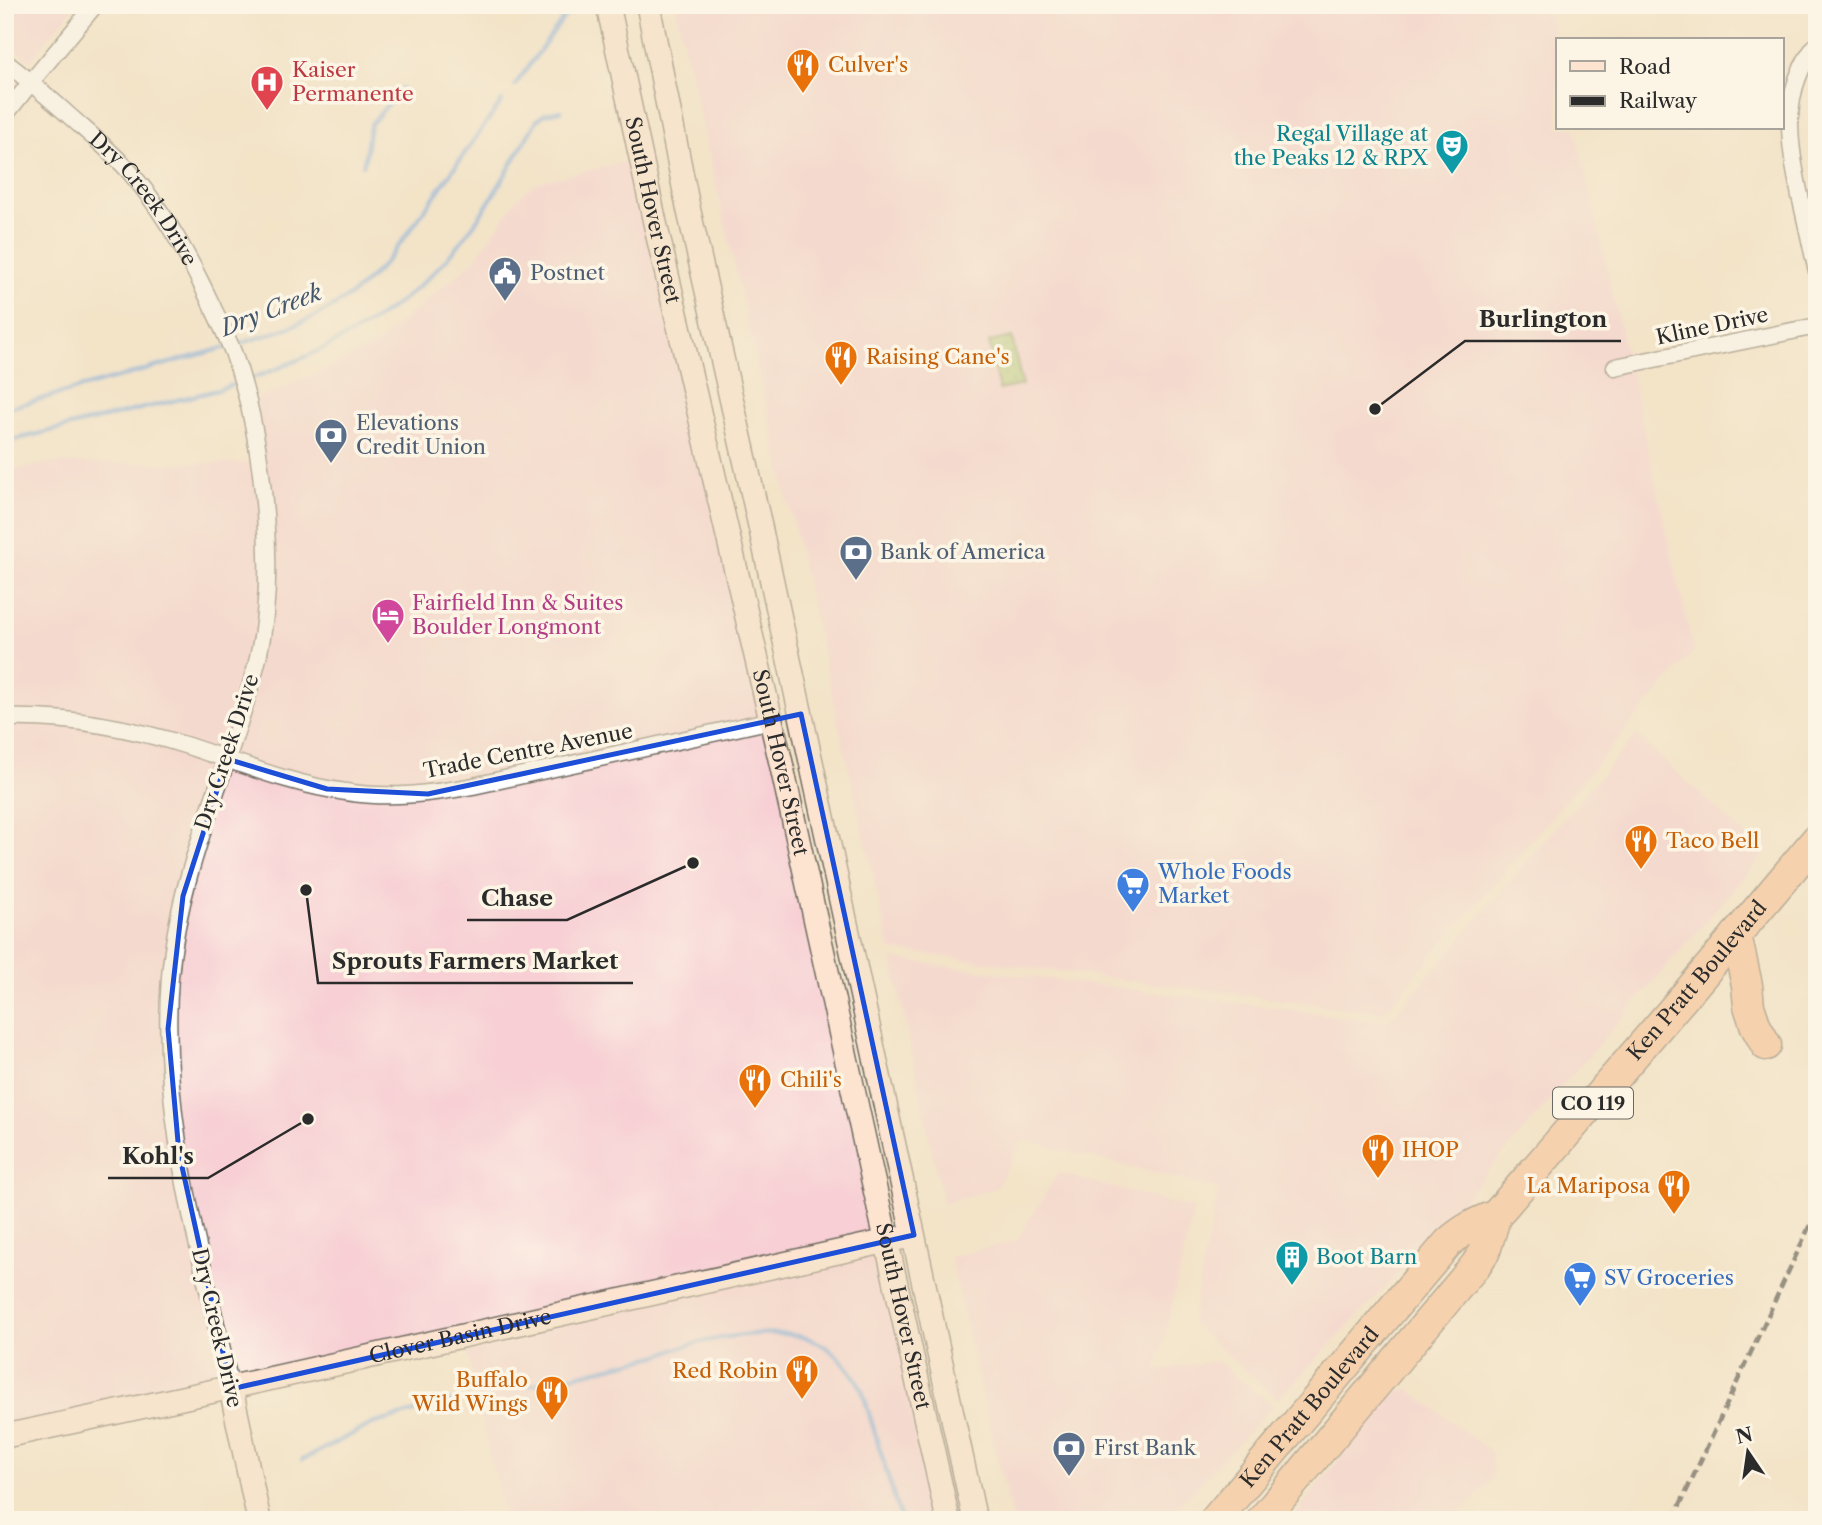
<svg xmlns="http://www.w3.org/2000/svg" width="1822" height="1525" font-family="'Libre Caslon Text',serif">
	<defs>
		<pattern id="grass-dots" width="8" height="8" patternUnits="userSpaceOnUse" patternTransform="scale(1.75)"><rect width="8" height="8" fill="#a5c770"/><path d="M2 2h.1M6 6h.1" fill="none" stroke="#8eab61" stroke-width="1.8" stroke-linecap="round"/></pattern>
	</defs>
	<rect width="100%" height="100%" fill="#fcf5e5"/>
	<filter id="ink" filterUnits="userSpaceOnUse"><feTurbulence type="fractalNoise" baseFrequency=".0143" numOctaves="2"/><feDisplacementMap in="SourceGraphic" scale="14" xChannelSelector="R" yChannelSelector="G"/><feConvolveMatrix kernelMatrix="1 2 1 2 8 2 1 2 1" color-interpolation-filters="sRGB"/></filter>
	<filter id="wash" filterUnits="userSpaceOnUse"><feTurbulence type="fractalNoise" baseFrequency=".00686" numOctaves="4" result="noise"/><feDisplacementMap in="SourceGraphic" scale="28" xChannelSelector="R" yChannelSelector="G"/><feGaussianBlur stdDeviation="1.57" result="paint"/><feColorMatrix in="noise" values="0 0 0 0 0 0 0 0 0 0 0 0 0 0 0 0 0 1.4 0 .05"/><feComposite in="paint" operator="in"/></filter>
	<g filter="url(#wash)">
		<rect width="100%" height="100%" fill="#f3e4c8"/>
		<g fill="#f7cfd4">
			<path d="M5,5H75L30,61L5,42Z"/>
			<path d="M675,5H1547L1558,52V128H1575L1694,651L1383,1013L890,950Z"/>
			<path d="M642,158L886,1240L5,1436V472L47,463H260L248,401L319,373L380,341L413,312L473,262L516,200L531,186L542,181Z"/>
			<path d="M1636,735L1765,853L1407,1265L1278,1399L1191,1323L1218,1189L1022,1140L996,1188L943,1204L892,959L1388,1022Z"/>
			<path d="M1058,1173L1194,1209L1157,1370L1218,1361L1273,1406L1165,1520H1012L950,1257L1017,1240Z"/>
			<path d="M886,1242L948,1520H507L501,1504L464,1337Z"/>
			<path d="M1409,1389L1490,1451L1494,1477L1455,1520H1291L1388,1395Z"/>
		</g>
		<path fill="url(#grass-dots)" stroke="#68794e" stroke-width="2" d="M1012,337L1022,385L999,390L989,342Z"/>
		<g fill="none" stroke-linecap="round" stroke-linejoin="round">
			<g stroke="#72a5de" stroke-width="4.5">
				<path d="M515,85L565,16L579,5"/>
				<path d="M363,165C368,151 366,138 371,124L402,88"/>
				<path d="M235,345C276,333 317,320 352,294C385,269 407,234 431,201C455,167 478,134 502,101"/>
				<path d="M247,380C323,353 396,317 450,255C485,215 510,166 537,120L545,114L561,111"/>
				<path d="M5,409L227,347"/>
				<path d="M5,442L218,390L238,383"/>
				<path d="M494,1391L547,1382L656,1356C697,1340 778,1322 819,1343C839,1354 852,1370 862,1390L901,1520"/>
				<path d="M302,1460L372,1424L457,1400"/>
			</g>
		</g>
	</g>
	<g filter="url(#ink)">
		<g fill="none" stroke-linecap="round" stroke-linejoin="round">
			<defs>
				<g id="street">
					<path d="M1817,44C1779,91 1789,142 1800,196C1806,221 1811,246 1817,271"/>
					<path id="s1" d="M5,62C32,82 57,105 82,127C100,143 119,158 134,177C162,210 184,248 203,287C213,308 224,330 233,352C252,404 261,459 265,514C269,562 269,610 258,658C232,765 179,865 170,977C159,1117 201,1253 231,1389"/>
					<path d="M5,115L31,82L95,5"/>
					<path d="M1615,367L1817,326"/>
					<path d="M5,718C68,716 128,727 188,746C240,763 292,785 346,792C389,799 431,794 473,786L772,720"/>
				</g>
				<g id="secondary">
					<path id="s2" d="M608,5L657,232L781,763L948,1520"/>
					<path d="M648,5L688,207L760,526L975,1520"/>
					<path d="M231,1389L259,1520"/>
					<path id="s3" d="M5,1436C304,1373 602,1304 901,1238"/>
				</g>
				<g id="highway">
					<path d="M1736,935L1747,985L1749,1006L1756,1027L1766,1045"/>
					<path id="s4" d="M1215,1520L1448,1243C1463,1229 1478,1222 1496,1215"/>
					<path id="s5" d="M1262,1520L1475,1266L1485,1251L1496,1215L1689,991L1817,839"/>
				</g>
			</defs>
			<use href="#street" stroke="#716c62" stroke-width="19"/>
			<use href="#secondary" stroke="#716c62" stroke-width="26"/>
			<use href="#highway" stroke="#716c62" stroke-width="33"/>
			<use href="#street" stroke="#fff" stroke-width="16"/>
			<use href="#secondary" stroke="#fde4d1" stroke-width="23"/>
			<use href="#highway" stroke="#fbbb8c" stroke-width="30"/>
			<path stroke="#2b2b2b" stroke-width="4.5" stroke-dasharray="10 5" stroke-linecap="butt" d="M1673,1520L1817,1210"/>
		</g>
	</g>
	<path d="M0 0H1822V1525H0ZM801,714L914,1235L231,1389L179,1153L168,1029L183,896L227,759L327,789L428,794Z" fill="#f3e4c8" fill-opacity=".55" fill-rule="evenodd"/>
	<path fill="none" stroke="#1d4ed8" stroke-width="5" stroke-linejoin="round" d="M801,714L914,1235L231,1389L179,1153L168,1029L183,896L227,759L327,789L428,794Z"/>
	<defs>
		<symbol id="restaurant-pin" viewBox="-11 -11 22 30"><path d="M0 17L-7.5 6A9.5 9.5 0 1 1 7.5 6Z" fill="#e8710a" stroke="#fcf5e5"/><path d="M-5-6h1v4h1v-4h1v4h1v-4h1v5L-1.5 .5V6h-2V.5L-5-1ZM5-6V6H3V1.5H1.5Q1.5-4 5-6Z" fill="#fff"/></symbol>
		<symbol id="hospital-pin" viewBox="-11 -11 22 30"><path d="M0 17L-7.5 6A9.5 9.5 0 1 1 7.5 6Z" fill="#e0444e" stroke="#fcf5e5"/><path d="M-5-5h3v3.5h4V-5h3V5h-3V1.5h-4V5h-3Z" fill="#fff"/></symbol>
		<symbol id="theatre-pin" viewBox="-11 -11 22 30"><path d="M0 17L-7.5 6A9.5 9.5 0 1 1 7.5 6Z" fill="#0f9aa8" stroke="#fcf5e5"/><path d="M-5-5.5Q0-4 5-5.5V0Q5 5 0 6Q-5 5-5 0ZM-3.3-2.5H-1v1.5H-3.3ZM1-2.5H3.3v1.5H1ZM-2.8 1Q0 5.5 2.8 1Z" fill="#fff"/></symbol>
		<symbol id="civic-pin" viewBox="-11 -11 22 30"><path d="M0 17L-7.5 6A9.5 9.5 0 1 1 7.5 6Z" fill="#5c6f8a" stroke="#fcf5e5"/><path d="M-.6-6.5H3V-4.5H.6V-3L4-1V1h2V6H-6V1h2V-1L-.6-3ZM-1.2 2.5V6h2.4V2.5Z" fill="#fff"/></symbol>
		<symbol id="bank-pin" viewBox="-11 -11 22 30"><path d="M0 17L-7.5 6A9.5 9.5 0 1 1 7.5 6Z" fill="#5c6f8a" stroke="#fcf5e5"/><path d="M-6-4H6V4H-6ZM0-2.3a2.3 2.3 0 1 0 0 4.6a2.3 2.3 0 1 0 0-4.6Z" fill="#fff"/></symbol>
		<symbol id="hotel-pin" viewBox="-11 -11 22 30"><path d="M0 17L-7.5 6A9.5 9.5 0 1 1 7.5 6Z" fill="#d1479c" stroke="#fcf5e5"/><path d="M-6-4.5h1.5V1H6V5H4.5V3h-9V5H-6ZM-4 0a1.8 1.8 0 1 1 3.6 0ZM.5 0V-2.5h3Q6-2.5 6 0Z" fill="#fff"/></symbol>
		<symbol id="supermarket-pin" viewBox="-11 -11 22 30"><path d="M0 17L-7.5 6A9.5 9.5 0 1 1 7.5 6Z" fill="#3f7fe0" stroke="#fcf5e5"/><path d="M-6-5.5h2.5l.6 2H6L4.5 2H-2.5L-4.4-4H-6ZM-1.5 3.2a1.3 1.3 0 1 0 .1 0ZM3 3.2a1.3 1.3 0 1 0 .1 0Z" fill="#fff"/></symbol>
		<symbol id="building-pin" viewBox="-11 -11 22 30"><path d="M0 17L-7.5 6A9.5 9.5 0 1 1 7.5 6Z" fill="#0f9aa8" stroke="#fcf5e5"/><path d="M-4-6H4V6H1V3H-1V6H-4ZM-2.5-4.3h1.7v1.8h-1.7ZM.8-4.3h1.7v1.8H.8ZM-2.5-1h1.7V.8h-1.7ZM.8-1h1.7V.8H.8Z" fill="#fff"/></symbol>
	</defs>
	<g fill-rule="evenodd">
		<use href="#restaurant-pin" x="784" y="46" width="38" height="52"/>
		<use href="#hospital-pin" x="248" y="63" width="38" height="52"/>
		<use href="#theatre-pin" x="1433" y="127" width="38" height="52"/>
		<use href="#civic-pin" x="486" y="254" width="38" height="52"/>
		<use href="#restaurant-pin" x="822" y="338" width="38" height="52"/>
		<use href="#bank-pin" x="312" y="416" width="38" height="52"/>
		<use href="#bank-pin" x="837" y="533" width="38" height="52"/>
		<use href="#hotel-pin" x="369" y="596" width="38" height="52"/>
		<use href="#restaurant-pin" x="1622" y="822" width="38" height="52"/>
		<use href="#supermarket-pin" x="1114" y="865" width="38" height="52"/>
		<use href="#restaurant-pin" x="736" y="1061" width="38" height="52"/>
		<use href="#restaurant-pin" x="1359" y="1131" width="38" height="52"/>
		<use href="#restaurant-pin" x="1655" y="1167" width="38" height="52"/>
		<use href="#building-pin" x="1273" y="1238" width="38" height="52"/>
		<use href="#supermarket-pin" x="1561" y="1259" width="38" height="52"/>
		<use href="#restaurant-pin" x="783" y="1352" width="38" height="52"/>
		<use href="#restaurant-pin" x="533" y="1373" width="38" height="52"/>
		<use href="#bank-pin" x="1050" y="1429" width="38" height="52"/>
	</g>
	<g text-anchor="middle" stroke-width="7" stroke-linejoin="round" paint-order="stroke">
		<rect fill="#fcf5e5" stroke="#6a6863" stroke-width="2" x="1553" y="1087.5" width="80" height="31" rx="5"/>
		<g font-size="19" font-weight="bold" fill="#2b2b2b">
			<text x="1593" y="1110">CO 119</text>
		</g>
		<g font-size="21" fill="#c56008" stroke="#fcf5e5" text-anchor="start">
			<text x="828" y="72">Culver's</text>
			<text x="866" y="364">Raising Cane's</text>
			<text x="1666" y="848">Taco Bell</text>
			<text x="780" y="1087">Chili's</text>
			<text x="1402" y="1157">IHOP</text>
			<text x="1650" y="1193" text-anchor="end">La Mariposa</text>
			<text x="778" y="1378" text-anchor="end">Red Robin</text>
			<text x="528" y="1387" text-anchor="end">Buffalo<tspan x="528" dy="24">Wild Wings</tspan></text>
		</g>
		<g font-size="21" fill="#be3a42" stroke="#fcf5e5" text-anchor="start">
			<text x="292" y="77">Kaiser<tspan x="292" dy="24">Permanente</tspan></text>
		</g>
		<g font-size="21" fill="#0d838f" stroke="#fcf5e5" text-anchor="end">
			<text x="1428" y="141">Regal Village at<tspan x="1428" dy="24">the Peaks 12 &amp; RPX</tspan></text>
			<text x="1316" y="1264" text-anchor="start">Boot Barn</text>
		</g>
		<g font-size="21" fill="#2b2b2b" stroke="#fcf5e5">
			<text dy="7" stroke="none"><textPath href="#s1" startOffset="196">Dry Creek Drive</textPath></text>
			<text dy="7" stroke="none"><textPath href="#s2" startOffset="210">South Hover Street</textPath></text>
			<text transform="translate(1712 326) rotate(-12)" y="7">Kline Drive</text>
			<text transform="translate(528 751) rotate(-11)" y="7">Trade Centre Avenue</text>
			<text transform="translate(227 752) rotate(-72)" y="7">Dry Creek Drive</text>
			<text dy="7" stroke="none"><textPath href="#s2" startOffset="777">South Hover Street</textPath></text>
			<text dy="7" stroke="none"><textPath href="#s5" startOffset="696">Ken Pratt Boulevard</textPath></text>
			<text dy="7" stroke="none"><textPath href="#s2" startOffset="1344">South Hover Street</textPath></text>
			<text transform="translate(217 1328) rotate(77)" y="7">Dry Creek Drive</text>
			<text dy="7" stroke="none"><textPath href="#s3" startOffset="466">Clover Basin Drive</textPath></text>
			<text dy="7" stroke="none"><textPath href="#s4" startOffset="147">Ken Pratt Boulevard</textPath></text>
		</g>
		<g font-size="21" fill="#4e5e75" stroke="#fcf5e5" text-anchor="start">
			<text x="530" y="280">Postnet</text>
			<text x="356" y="430">Elevations<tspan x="356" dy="24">Credit Union</tspan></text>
			<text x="880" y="559">Bank of America</text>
			<text x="1094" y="1455">First Bank</text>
		</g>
		<g font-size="21" fill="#b23c85" stroke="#fcf5e5" text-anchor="start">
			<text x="412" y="610">Fairfield Inn &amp; Suites<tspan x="412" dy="24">Boulder Longmont</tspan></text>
		</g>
		<g font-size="21" fill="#366cbe" stroke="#fcf5e5" text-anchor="start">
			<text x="1158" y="879">Whole Foods<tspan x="1158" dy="24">Market</tspan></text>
			<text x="1604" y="1285">SV Groceries</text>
		</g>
		<g font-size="23" font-style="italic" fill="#44566a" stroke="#fcf5e5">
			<text transform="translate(271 310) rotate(-21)" y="8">Dry Creek</text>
		</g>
	</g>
	<path fill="none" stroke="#2b2b2b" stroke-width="2.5" d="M1375 409L1465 341H1621M693 863L567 920H467M306 890L318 983H633M308 1119L208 1178H108"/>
	<g fill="#2b2b2b" stroke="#fcf5e5" stroke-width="2.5">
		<circle cx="1375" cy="409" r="7"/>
		<circle cx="693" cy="863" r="7"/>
		<circle cx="306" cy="890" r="7"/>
		<circle cx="308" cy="1119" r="7"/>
	</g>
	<g font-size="23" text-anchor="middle" font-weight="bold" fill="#2b2b2b" stroke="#fcf5e5" stroke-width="7" stroke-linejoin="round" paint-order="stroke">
		<text x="1543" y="327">Burlington</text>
		<text x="517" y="906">Chase</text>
		<text x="475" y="969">Sprouts Farmers Market</text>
		<text x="158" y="1164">Kohl's</text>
	</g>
	<rect width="1822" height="1525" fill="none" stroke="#fcf5e5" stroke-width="28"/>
	<rect x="1556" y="38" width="228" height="91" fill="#fcf5e5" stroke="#a8a49b" stroke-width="2"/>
	<rect x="1570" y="61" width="35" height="10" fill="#fde4d1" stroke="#a8a49b" stroke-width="2"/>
	<text x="1619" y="74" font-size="21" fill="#2b2b2b">Road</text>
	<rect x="1570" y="96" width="35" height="10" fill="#2b2b2b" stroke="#a8a49b" stroke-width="2"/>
	<text x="1619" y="108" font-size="21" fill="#2b2b2b">Railway</text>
	<g transform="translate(1748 1452) rotate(347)" stroke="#fcf5e5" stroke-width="5" paint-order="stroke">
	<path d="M0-5L12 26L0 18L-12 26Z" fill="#2b2b2b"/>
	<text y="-10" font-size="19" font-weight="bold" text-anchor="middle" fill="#2b2b2b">N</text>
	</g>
</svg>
